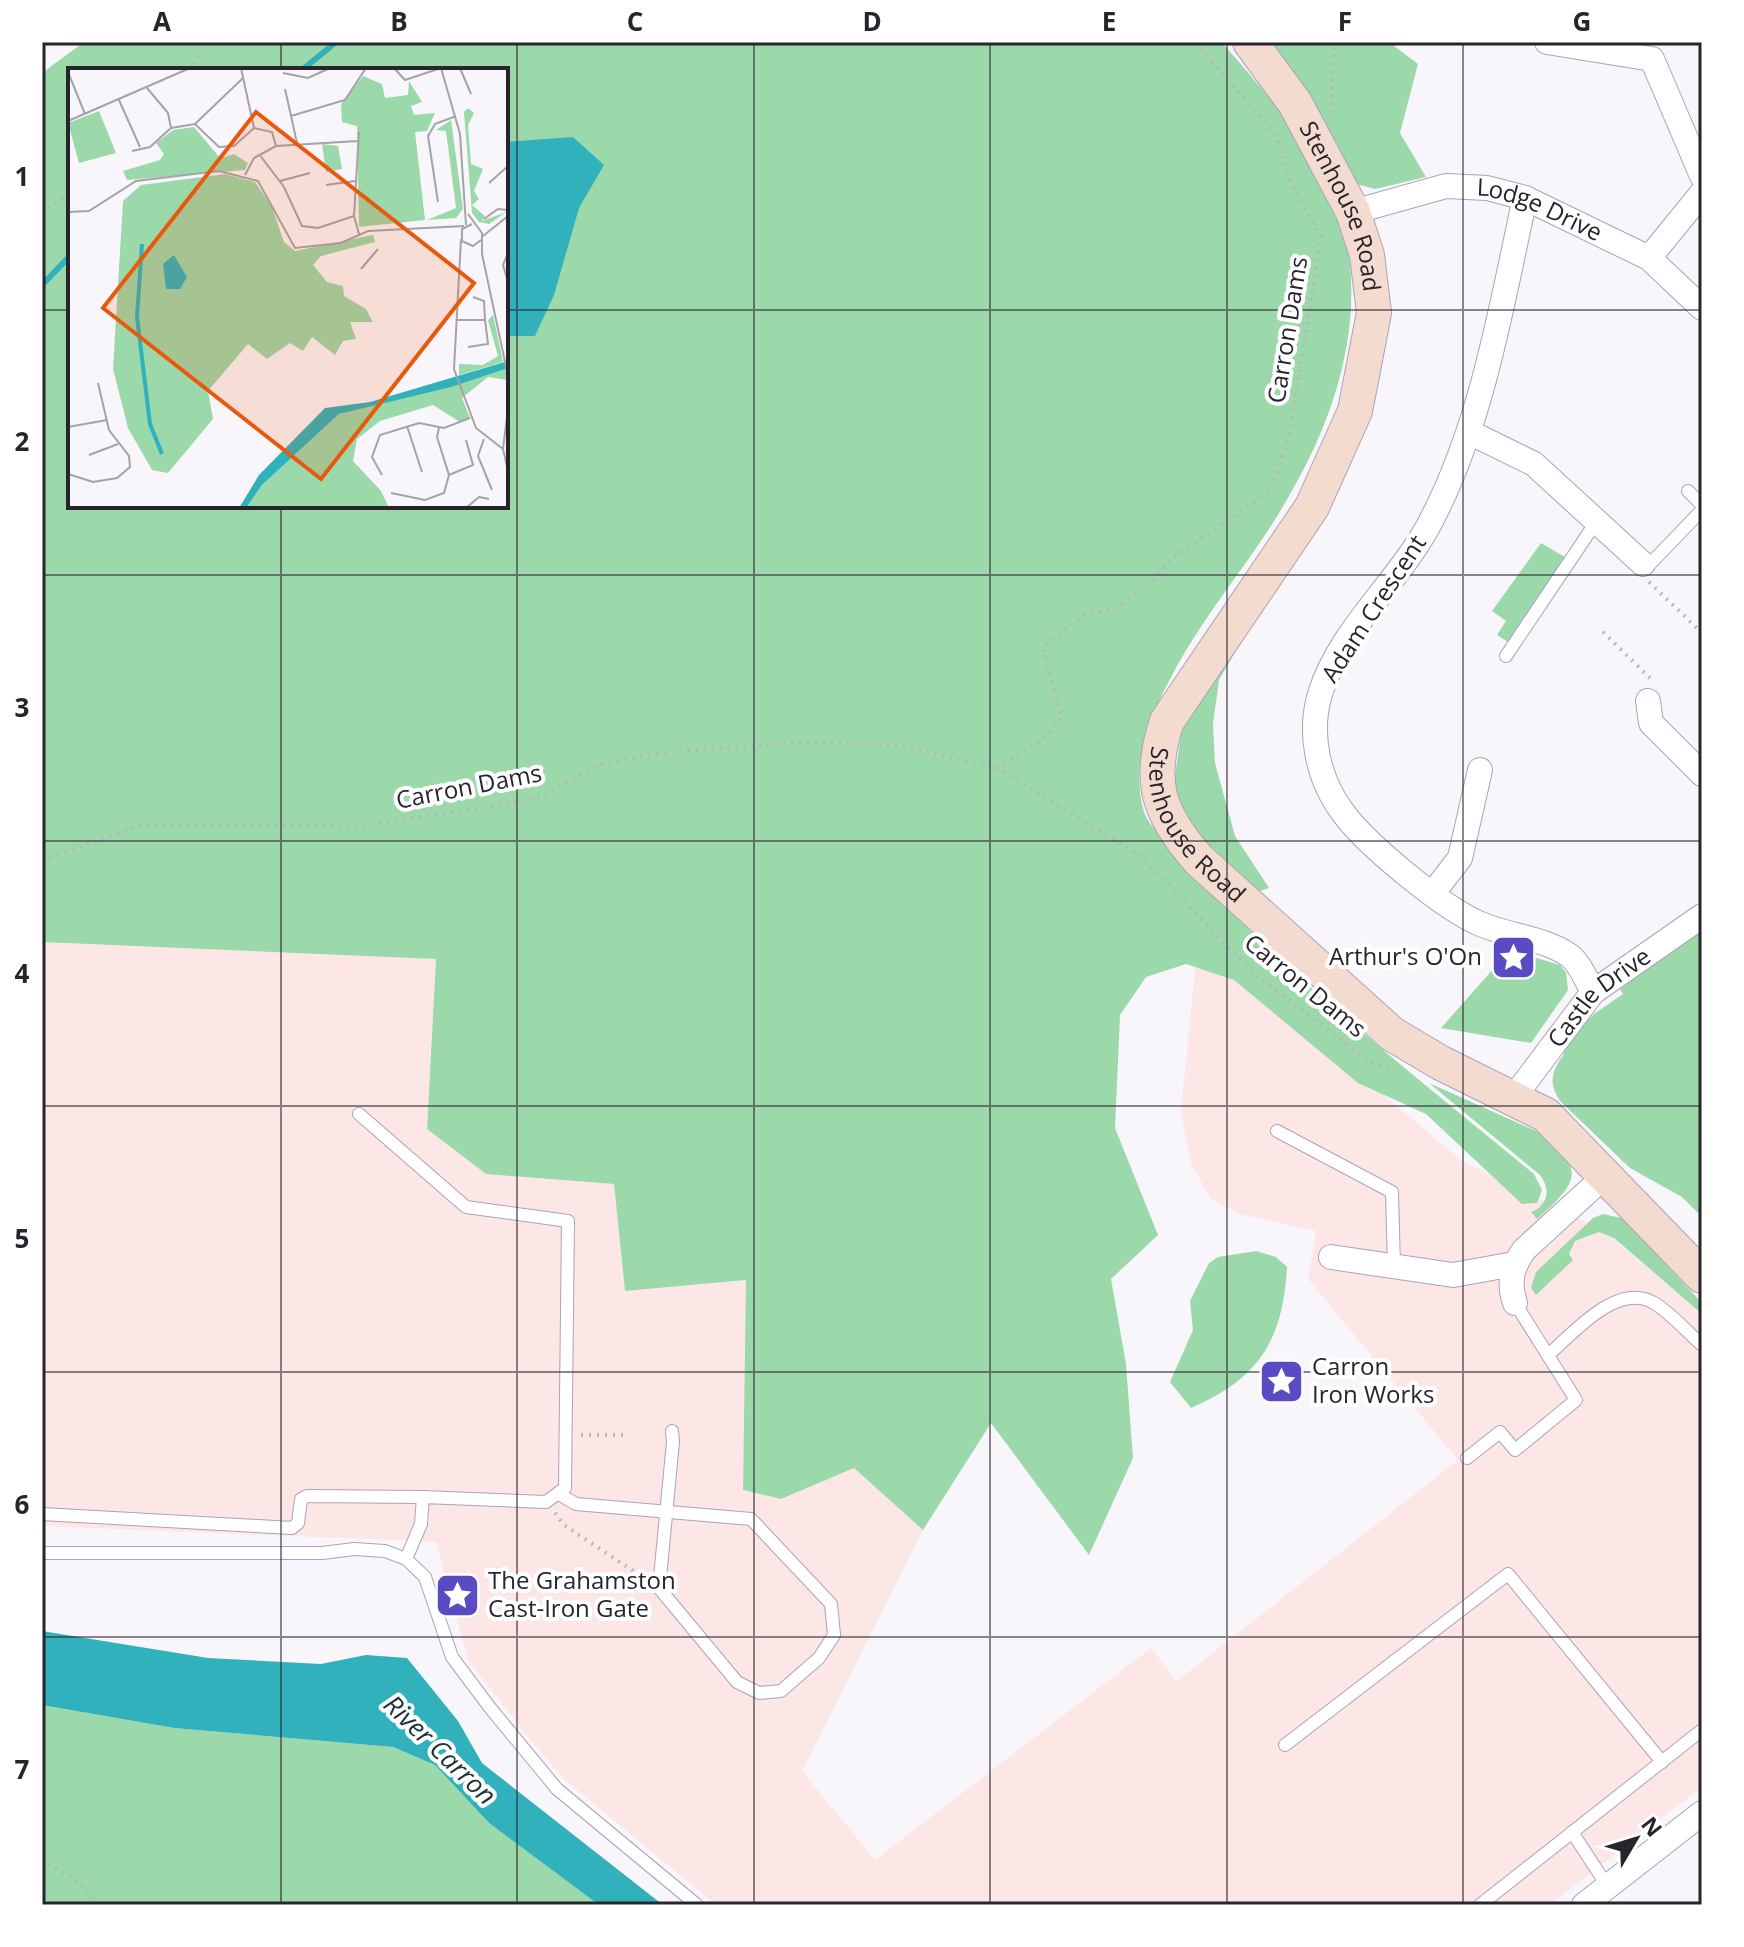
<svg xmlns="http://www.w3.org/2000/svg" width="1744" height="1947" font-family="'Open Sans',sans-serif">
	<rect width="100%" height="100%" fill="#f8f6fb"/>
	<path fill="#fde7e6" d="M1198,939L1461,1160L1605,1232L1702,1314V1787L1549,1905H716L565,1780L528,1737L468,1660L436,1542L42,1526V942L436,959L427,1129L486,1174L614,1184L625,1291L747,1280L743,1490L782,1499L854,1468L923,1530L802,1771L875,1860L1151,1648L1177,1681L1458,1460L1308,1279L1316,1231L1239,1214L1211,1199L1191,1164L1181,1112Z"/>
	<g fill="#9bd8aa" fill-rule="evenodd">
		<path d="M84,42H1221C1263,88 1330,166 1344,228C1366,321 1336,416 1289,496C1256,555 1210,606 1177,666C1152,712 1129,758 1144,812C1149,827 1169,843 1179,855C1283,975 1412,1073 1534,1174L1542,1190L1537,1203L1522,1204L1426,1114L1358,1083L1234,980L1186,964L1146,977L1120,1015L1115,1128L1158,1235L1111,1279L1126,1364L1133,1458L1089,1555L991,1423L923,1530L854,1468L781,1499L743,1490L746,1280L625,1291L614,1184L486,1174L427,1129L436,959L42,942V73ZM70,70H506V506H70Z"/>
		<path d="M1268,42H1389L1418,64L1400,133L1426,177L1375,189L1352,183Z"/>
		<path d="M1541,543L1565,557L1508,642L1497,635L1506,621L1492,611Z"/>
		<path d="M1291,554L1219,680L1213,724L1215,763L1235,836L1269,888L1260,891L1205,842L1183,811L1174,782L1184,714Z"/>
		<path d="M1702,930V1217L1682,1197L1630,1168L1561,1102C1548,1084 1551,1072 1564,1054L1561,1047L1594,1014L1623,994L1620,989Z"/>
		<path d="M1523,954L1560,965L1566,973L1568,990L1531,1043L1441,1028L1503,958L1519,962Z"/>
		<path d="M1429,1083L1536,1131C1586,1168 1581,1180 1537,1219L1531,1212C1548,1206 1551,1189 1540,1175Z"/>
		<path d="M1603,1214L1621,1218L1629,1225L1702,1303V1314L1614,1238L1599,1232L1575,1241L1569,1254L1573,1260L1536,1295L1531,1288L1536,1272L1593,1218Z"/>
		<path d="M1256,1251L1276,1257L1287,1267C1283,1340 1259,1379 1191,1408L1170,1382L1193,1330L1190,1301L1209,1263L1218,1257Z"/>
		<path d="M42,1705L174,1728L393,1747L435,1765L489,1823L599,1905H42Z"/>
	</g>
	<g fill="#30b1bb">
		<path d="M573,137L604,165L579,208L554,295L535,336H506V142Z"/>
		<path d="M42,1631L208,1658L321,1664L366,1655L407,1658L458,1721L482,1763L663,1905H599L489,1823L435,1765L393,1747L174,1728L42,1705Z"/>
	</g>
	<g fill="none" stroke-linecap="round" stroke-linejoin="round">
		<g stroke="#30b1bb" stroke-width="6">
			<path d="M302,70L336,42"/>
			<path d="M42,285L70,256"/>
		</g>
		<defs>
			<g id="lane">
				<path d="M1688,491L1702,505"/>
				<path d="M1643,564L1651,563L1702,510"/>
				<path d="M1506,656L1596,522"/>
				<path d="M359,1114L466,1207L568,1221L565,1488L546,1502L423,1497L421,1524L406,1559"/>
				<path d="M1277,1131L1392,1192L1394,1267"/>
				<path d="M1548,1355C1574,1333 1617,1281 1654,1303C1671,1313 1687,1332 1702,1345"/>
				<path d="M1467,1458L1500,1432L1515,1450L1576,1400L1515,1303"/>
				<path d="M559,1494L576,1504L751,1519L831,1604L834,1635L819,1658L781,1691L759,1693L737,1682L659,1588L673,1442L672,1431"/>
				<path d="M42,1514L292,1528L298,1523L301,1499L307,1496L423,1497"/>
				<path d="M42,1553H322L354,1549L385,1551L406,1559L425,1577L452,1657L491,1709L557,1789L697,1905"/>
				<path d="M1285,1745L1508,1574L1662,1762"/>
				<path d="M1572,1832L1608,1887"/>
				<path d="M1480,1905L1702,1730"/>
			</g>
			<g id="street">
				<path d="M1547,42L1652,59L1702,176"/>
				<path d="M1525,198C1501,307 1483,421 1431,521C1400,581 1340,629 1320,694C1308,734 1318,780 1344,814C1367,845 1439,904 1474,921C1503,936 1544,937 1570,956C1581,965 1586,980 1593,992"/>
				<path id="s1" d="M1353,212L1446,186L1487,188L1525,198L1649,258L1702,308"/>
				<path d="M1649,258L1702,193"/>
				<path d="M1469,432L1534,464L1643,564"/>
				<path d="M1648,701L1651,723L1702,774"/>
				<path d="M1433,893L1460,858L1480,770"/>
				<path id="s2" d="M1514,1097L1593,992L1702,916"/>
				<path d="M1331,1257L1453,1275L1514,1264"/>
				<path d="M1515,1303C1508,1282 1512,1267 1524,1250L1607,1174"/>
				<path d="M1584,1905L1702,1813"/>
			</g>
			<g id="secondary">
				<path id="s3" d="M1250,42L1295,103L1353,212L1367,255L1374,313L1355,411L1312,507L1167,721C1147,781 1158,814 1199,860L1392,1034L1441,1063L1546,1115L1702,1276"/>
			</g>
		</defs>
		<use href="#lane" stroke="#aba2ba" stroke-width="14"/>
		<use href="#street" stroke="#aba2ba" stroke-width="26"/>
		<use href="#secondary" stroke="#aba2ba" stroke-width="36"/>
		<g stroke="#b8b5bb" stroke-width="4" stroke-dasharray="2 6" stroke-linecap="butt">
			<path d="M187,70L210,42"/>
			<path d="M1331,113L1334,42"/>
			<path d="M42,213L70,192"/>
			<path d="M1649,582L1702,633"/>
			<path d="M1603,632L1650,678"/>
			<path d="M996,768L1141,856L1250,970L1368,1061L1388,1069L1394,1065"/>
			<path d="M42,861L137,826L366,825L495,806L544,796L598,765L659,753L803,742L897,745L996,768L1044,739L1062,718L1043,648L1085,614L1113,610L1157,577L1170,559L1271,491L1289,437L1321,237L1291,182L1276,136L1195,42"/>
			<path d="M581,1435H626"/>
			<path d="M555,1513L564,1525L644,1578"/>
			<path d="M42,1859L80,1883L99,1905"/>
		</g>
		<use href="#lane" stroke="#fff" stroke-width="12"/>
		<use href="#street" stroke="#fff" stroke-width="24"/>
		<use href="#secondary" stroke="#f3dbcf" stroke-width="34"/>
	</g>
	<path fill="none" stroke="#28242d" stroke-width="2" stroke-opacity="0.55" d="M281,42V70M517,42V1905M754,42V1905M990,42V1905M1227,42V1905M1463,42V1905M42,310H70M506,310H1702M281,506V1905M42,575H1702M42,841H1702M42,1106H1702M42,1372H1702M42,1637H1702"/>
	<defs>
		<symbol id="sight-square" viewBox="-11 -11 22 22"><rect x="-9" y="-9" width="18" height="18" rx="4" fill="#594bc3" stroke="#fff"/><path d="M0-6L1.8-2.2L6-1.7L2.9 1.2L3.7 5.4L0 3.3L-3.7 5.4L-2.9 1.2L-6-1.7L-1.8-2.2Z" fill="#fff"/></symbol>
	</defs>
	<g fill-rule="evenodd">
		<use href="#sight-square" x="1488" y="932" width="51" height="51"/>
		<use href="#sight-square" x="1256" y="1356" width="51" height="51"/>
		<use href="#sight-square" x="432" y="1570" width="51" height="51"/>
	</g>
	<g text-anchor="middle" stroke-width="8" stroke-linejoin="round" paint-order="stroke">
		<g font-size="24" fill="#28242d" stroke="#fff">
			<text dy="8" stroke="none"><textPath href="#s3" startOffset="190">Stenhouse Road</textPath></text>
			<text dy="8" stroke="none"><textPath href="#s1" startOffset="194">Lodge Drive</textPath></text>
			<text transform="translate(1288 330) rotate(-81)" y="8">Carron Dams</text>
			<text transform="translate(1374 609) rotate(-57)" y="8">Adam Crescent</text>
			<text transform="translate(469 787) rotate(-11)" y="8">Carron Dams</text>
			<text dy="8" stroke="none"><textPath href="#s3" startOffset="884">Stenhouse Road</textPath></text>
			<text transform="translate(1305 986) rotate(39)" y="8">Carron Dams</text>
			<text dy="8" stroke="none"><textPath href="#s2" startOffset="132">Castle Drive</textPath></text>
		</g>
		<g font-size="24" fill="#28242d" stroke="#fff" text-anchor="start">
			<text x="1482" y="965" text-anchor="end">Arthur's O'On</text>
			<text x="1312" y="1375">Carron<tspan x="1312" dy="28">Iron Works</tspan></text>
			<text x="488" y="1589">The Grahamston<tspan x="488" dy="28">Cast-Iron Gate</tspan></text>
		</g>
		<g font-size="26" font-style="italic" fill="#1d3334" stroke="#fff">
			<text transform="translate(440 1750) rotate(44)" y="9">River Carron</text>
		</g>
	</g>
	<g transform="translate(68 68)">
		<rect width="440" height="440" fill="#f8f6fb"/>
		<path d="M295,8L314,16L317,30L340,27L341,13L354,34L343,38L346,47L367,45L359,63L347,64L357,152L291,159L289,58L274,54L273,36ZM400,40L406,45L400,57L403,96L415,101L406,123L411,131L404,137L417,148L414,153L438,144L421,156L411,154L404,145L396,44ZM31,43L48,85L11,95L0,55ZM383,52L395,141L388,150L359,152L388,140L378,63L368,62ZM126,59L152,90L166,86L180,95L177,102L59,112L55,103L92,92L96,86L88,75L105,62ZM254,76L270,78L274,101L258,104ZM157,106L187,114L204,139L216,174L227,183L305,167L307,174L253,188L245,197L259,214L275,218L276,228L298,241L305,254H282L288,271L275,273L267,287L244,269L235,283L222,275L199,291L180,276L140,323L145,351L100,405L84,402L60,360L45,301L55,133L73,117ZM425,247L435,294L391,307V296L415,297L430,288L420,252ZM440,300V312L420,309L394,330L402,350L392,354L365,337L312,353L289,371L285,393L313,423L321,440H178L194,417L271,346Z" fill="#9bd8aa"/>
		<path d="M106,187L119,209L112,221H98L95,196ZM440,293V300L383,319L271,346L194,417L178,440H171L191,407L257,340L302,334Z" fill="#30b1bb"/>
		<path fill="none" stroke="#30b1bb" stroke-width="4" d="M74,176L69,249L82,356L94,386"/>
		<path fill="none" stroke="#a5a2a9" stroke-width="2" d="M173,0L186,60M326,0L337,12L373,0M373,0L392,66L398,157M392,0L403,26M0,4L17,46M215,5L240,10L262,0M79,20L100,45L103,60M217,21L229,75M51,32L72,79M223,48L277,32L298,0M0,53L122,0M127,56L175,10M291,64L286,148L291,166M64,83L82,79L103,60L127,56L151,79L166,78L186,60L204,64L208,78M191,86L216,119L234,158L250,160L286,148M177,107L186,90L208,78L290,73M212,113L242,105M421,115L440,98M258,117L287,113M370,134L360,68L367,56L388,48M0,144L21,143L68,113L151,103L190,113L227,180L273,175L300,163L396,158M400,146L414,165V186L440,308M416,151L430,141L440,142M404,156L394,161V173L405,178L413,172M415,168L440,148M393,171L386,301L408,360L435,381M440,185L435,197L440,214M293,201L310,181M388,252H417L416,233L405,229M400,279L420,276L417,252M440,340L435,381L440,403M339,358L354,404M0,359L39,352M416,371L410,388L424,422M21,387L50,376M0,406L25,414L49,410L62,399L61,388L41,362L30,315M314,407L304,389L312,367L351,355L376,360L402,350M381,407L405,397L398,372M323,425L357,432L376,425L381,407L369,369L371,360M398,440L411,429L421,431"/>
		<path fill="#e8590c" fill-opacity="0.15" stroke="#e8590c" stroke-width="4" d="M188,44L406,215L253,411L35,240Z"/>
		<rect width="440" height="440" fill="none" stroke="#28242d" stroke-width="4"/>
	</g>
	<rect width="1744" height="1947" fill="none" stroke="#ffffff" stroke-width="88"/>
	<g transform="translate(1636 1839) rotate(52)" stroke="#ffffff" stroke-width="6" paint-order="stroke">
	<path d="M0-6L14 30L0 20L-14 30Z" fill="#28242d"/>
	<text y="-12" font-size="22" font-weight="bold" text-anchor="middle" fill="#28242d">N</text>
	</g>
	<rect x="44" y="44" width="1656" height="1859" fill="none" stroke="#28242d" stroke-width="3"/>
	<g font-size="26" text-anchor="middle" font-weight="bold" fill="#28242d">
		<text x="162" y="31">A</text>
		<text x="399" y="31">B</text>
		<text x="635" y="31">C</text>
		<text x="872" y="31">D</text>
		<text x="1109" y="31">E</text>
		<text x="1345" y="31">F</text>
		<text x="1582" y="31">G</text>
		<text x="22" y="186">1</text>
		<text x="22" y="451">2</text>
		<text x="22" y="717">3</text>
		<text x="22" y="983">4</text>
		<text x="22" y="1248">5</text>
		<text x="22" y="1514">6</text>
		<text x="22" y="1779">7</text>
	</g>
</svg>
